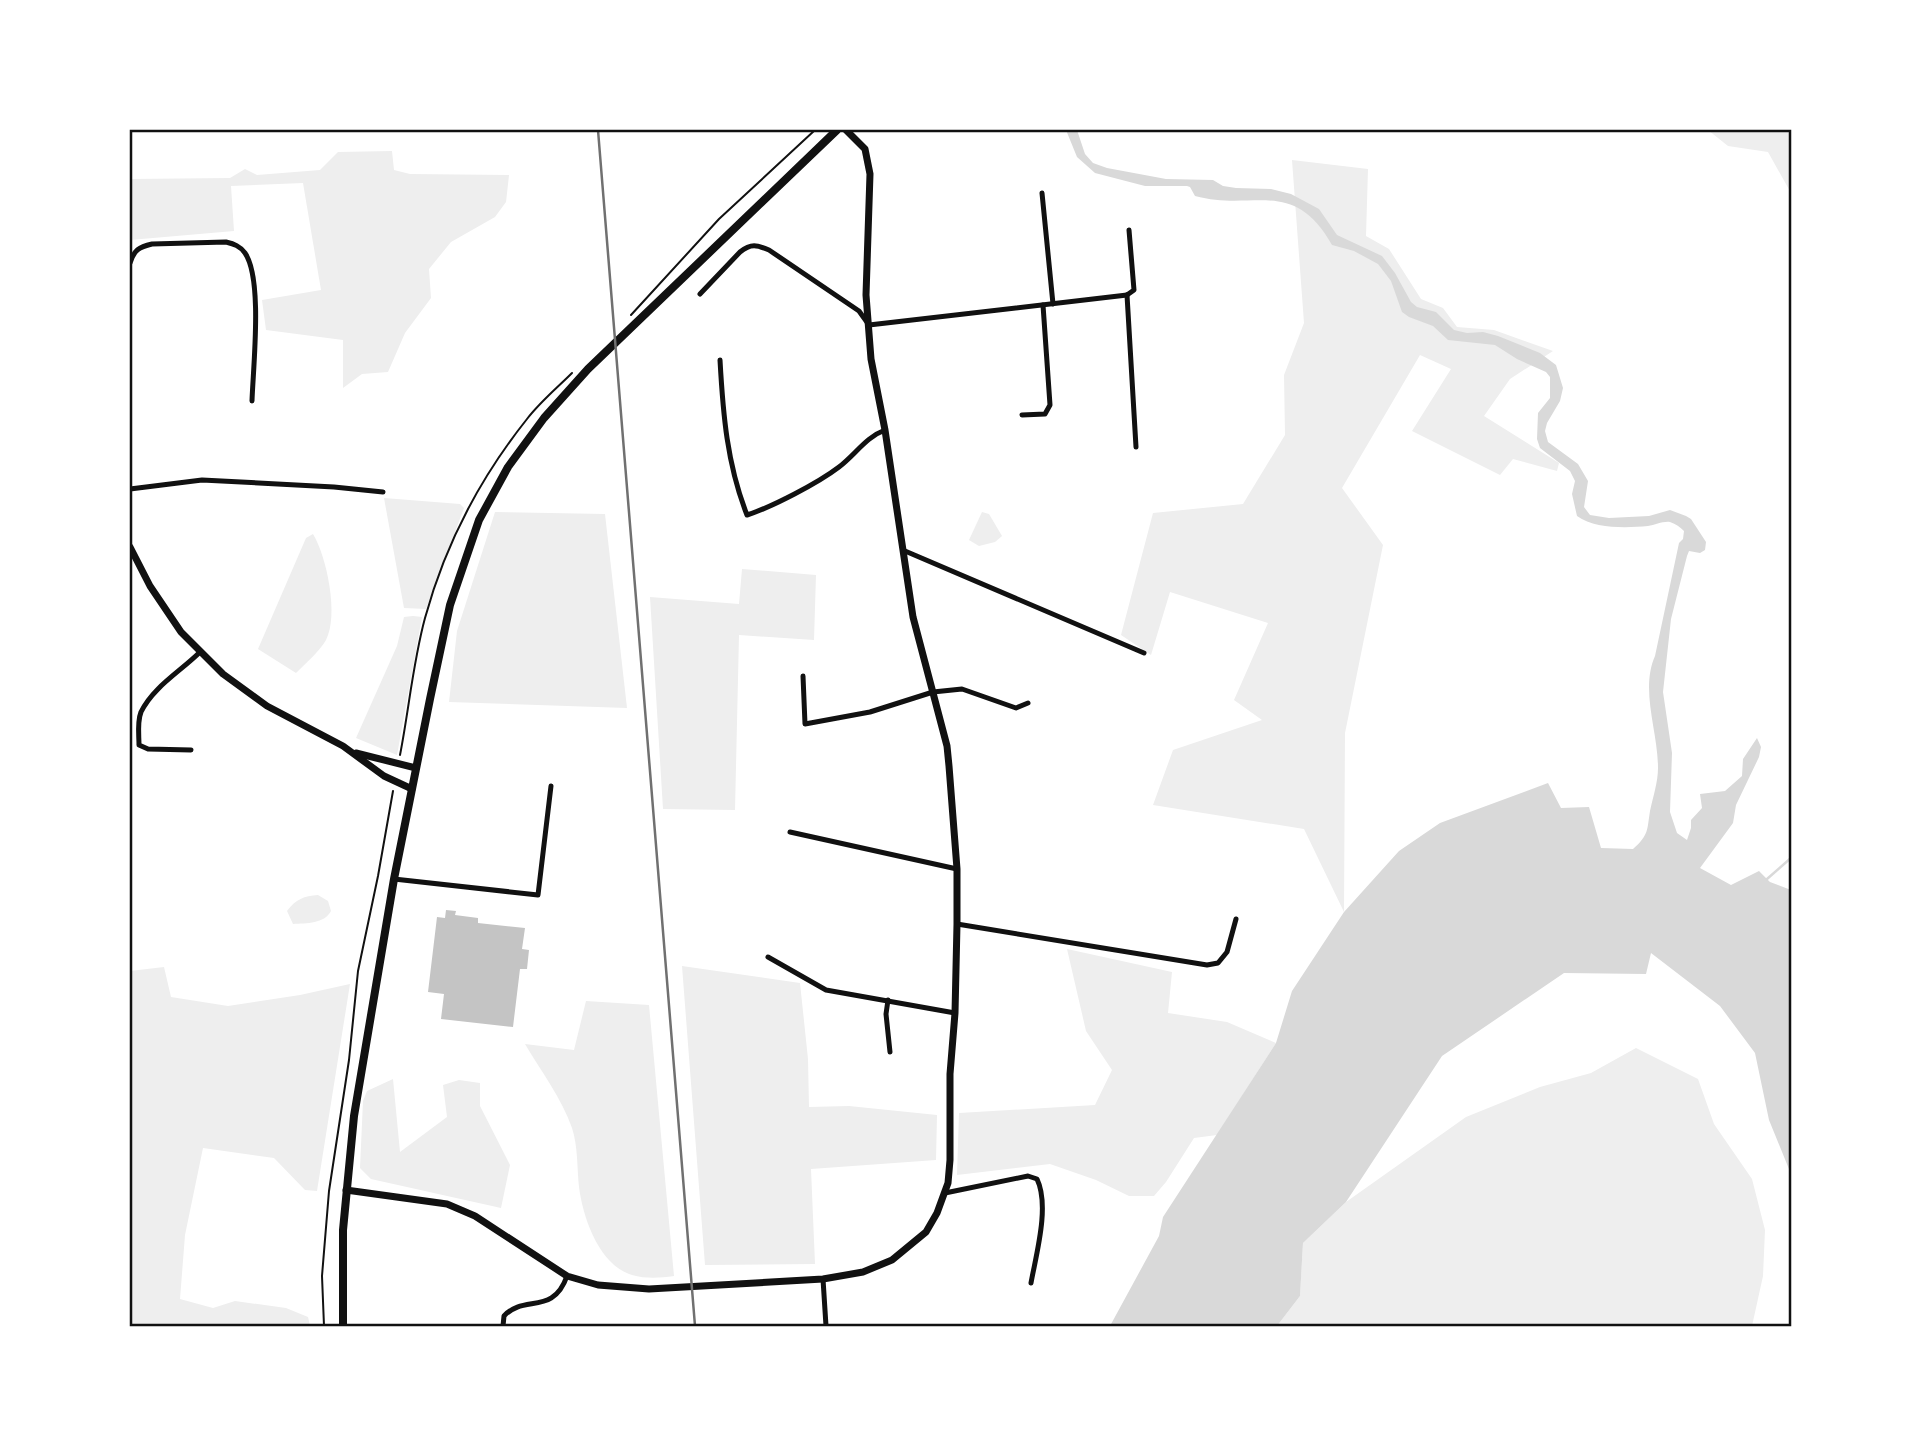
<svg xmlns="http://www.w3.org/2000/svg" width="1921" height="1456" font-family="Lora,serif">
	<rect width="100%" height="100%" fill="#fff"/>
	<g fill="#eee">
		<path d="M1708,130H1787L1791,137V193L1768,152L1728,146Z"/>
		<path d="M392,151L394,170L410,174L509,175L506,202L495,217L451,242L429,269L431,298L405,333L388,372L362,374L343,388V340L266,330L262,300L321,290L303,183L231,186L234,231L130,240V179L230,178L245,169L257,175L320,170L338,152Z"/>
		<path d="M1292,160L1368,169L1366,236L1389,249L1421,299L1443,308L1457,327L1494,330L1553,351L1510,379L1484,416L1559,463L1557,471L1513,459L1500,475L1412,431L1451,369L1420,355L1342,488L1383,545L1345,733L1344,912L1304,829L1153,805L1173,750L1262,720L1234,700L1268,623L1170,592L1151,655L1121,635L1153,513L1243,504L1285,435L1284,375L1304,323Z"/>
		<path d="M384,498L460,504L464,508L426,609L404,608Z"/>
		<path d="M495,512L605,514L627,708L449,702L457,631Z"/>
		<path d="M982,512L989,514L1002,536L995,542L979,546L969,540Z"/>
		<path d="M313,534C327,557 339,616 326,640C319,652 306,663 296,673L258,649L306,538Z"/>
		<path d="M742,569L816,575L814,640L739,635L735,810L663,809L650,597L739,604Z"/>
		<path d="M413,616L422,617L397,755L356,738L397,646L404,617Z"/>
		<path d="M318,895L328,901L331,911C324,924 307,923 293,924L287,911C296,899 304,896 318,895Z"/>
		<path d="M1067,949L1172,972L1168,1013L1227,1022L1276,1043L1217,1135L1194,1138L1166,1182L1154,1196H1129L1096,1180L1050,1164L957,1175L959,1113L1095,1105L1112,1070L1086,1031Z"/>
		<path d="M682,966L800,983L808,1059L809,1107L849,1106L937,1115L936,1160L811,1169L815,1264L705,1265Z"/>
		<path d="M164,967L171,997L228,1006L300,995L350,984L317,1191L305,1190L274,1158L203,1148L185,1235L180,1299L213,1308L235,1301L286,1308L308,1317L310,1326H130V971Z"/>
		<path d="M586,1001L649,1005L674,1276C660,1278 646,1279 632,1275C599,1265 583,1218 579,1187C577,1168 578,1146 572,1128C562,1099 541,1071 525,1044L574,1050Z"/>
		<path d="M1636,1048L1698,1079L1714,1124L1752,1179L1765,1230L1763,1276L1752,1326H1277L1300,1296L1303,1243L1346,1202L1466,1117L1540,1087L1591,1073Z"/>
		<path d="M393,1079L400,1152L447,1117L443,1085L459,1080L480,1083V1106L510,1165L501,1208L371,1179L360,1168L363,1101L367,1091Z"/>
	</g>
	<path fill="#d9d9d9" d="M1066,130H1077L1085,154L1093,163L1107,168L1166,179L1213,180L1223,186L1236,188L1271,189L1291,194L1319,209L1337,235L1382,256L1395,273L1411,302L1417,307L1436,312L1454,330L1467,333L1483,332L1498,336L1540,353L1556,365L1563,388L1560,401L1547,423L1545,431L1548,442L1578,464L1588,481L1584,507L1590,515L1609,518L1649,516L1670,510L1686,516L1691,519L1706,542L1705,550L1700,553L1689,551L1687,556L1671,619L1663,692L1672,753L1670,812L1677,833L1687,840L1691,828V820L1702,808L1700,794L1725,791L1742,776L1743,759L1757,738L1761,747L1759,757L1736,805L1733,823L1700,868L1731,885L1759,871L1770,882L1791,890V1174L1769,1120L1755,1053L1720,1006L1651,953L1646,974L1564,973L1442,1056L1346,1202L1303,1243L1300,1296L1277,1326H1110L1159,1236L1163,1217L1276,1043L1292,991L1344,912L1399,851L1440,823L1548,783L1561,808L1589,807L1601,848L1633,849C1649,835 1647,830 1650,811C1653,797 1658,782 1658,768C1658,731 1640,690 1655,656L1679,543L1683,539L1684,531C1680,527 1676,524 1670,522C1663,521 1655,525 1648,526C1626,528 1595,529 1577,516L1572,494L1575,481L1570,471L1540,448L1537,439L1538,413L1550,398V377L1546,372L1517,359L1495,345L1448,340L1433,326L1409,317L1402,312L1391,281L1378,264L1354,251L1332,245C1293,176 1253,212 1195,196L1190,187L1187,186H1145L1095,173L1077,157Z"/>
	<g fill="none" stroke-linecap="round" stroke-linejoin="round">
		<path stroke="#d9d9d9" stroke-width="2.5" d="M1767,879L1792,857"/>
	</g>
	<path fill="#c4c4c4" d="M446,910L456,911L455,915L478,918V923L525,928L522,949L529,950L527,969H520L513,1027L441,1019L444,994L428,992L437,917L445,918Z"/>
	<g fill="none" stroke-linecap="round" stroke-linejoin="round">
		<g stroke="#111" stroke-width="2">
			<path d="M631,315L719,219L815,130"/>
			<path d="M400,755C409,709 413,662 425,618C445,545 480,478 527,419C540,402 557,388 572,373"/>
			<path d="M324,1326L322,1276L329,1191L349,1060L358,971L378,876L393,791"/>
		</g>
		<g stroke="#111" stroke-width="5">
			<path d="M1042,193L1053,304"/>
			<path d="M130,263C134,250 139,247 152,244L226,242C234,244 240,246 245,253C263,279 253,368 252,401"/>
			<path d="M700,294L740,252C751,243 757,245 769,250L859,311L869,325L1127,295"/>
			<path d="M1127,295L1136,447"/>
			<path d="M1127,295L1134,290L1129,230"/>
			<path d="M720,360C723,414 727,464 747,515C772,507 818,483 839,467C855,455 866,437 885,430"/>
			<path d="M1022,415L1045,414L1050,405L1043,305"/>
			<path d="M130,489L202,480L334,487L383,492"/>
			<path d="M905,551L1144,653"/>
			<path d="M803,676L805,724L870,712L933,692L962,689L1016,708L1028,703"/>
			<path d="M191,750L148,749L139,745C139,735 137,722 141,712C153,687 181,671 200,652"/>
			<path d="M790,832L957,869"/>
			<path d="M394,879L538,895L551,786"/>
			<path d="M957,924L1207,965L1218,963L1227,952L1236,919"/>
			<path d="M768,957L826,990L955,1013"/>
			<path d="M888,1000L886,1014L890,1052"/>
			<path d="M945,1193L1028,1176L1037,1179C1050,1206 1036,1255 1031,1283"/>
			<path d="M823,1279L826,1326"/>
			<path d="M503,1326L504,1316C524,1294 553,1316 567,1276"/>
		</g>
		<g stroke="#111" stroke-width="7">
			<path d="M130,547L150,586L181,632L223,674L267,706L343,746L384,776L412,789"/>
			<path d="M356,753L416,768"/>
			<path d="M346,1190L447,1204L475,1216L567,1276L598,1285L649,1289L823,1279L863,1272L892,1260L926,1232L937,1213L948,1183L950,1160V1074L955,1013L957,924V869L949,766L947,746L913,617L885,430L871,359L866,295L870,174L865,149L846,130"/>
		</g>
		<path stroke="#111" stroke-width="8" d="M343,1326V1230L354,1116L394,879L430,699L450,605L479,520L508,467L544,418L588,369L837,130"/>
		<path stroke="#707070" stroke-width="2.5" d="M598,130L695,1326"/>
	</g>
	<rect width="1921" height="1456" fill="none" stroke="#ffffff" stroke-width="262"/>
	<rect x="131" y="131" width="1659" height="1194" fill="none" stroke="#111" stroke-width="2.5"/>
</svg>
